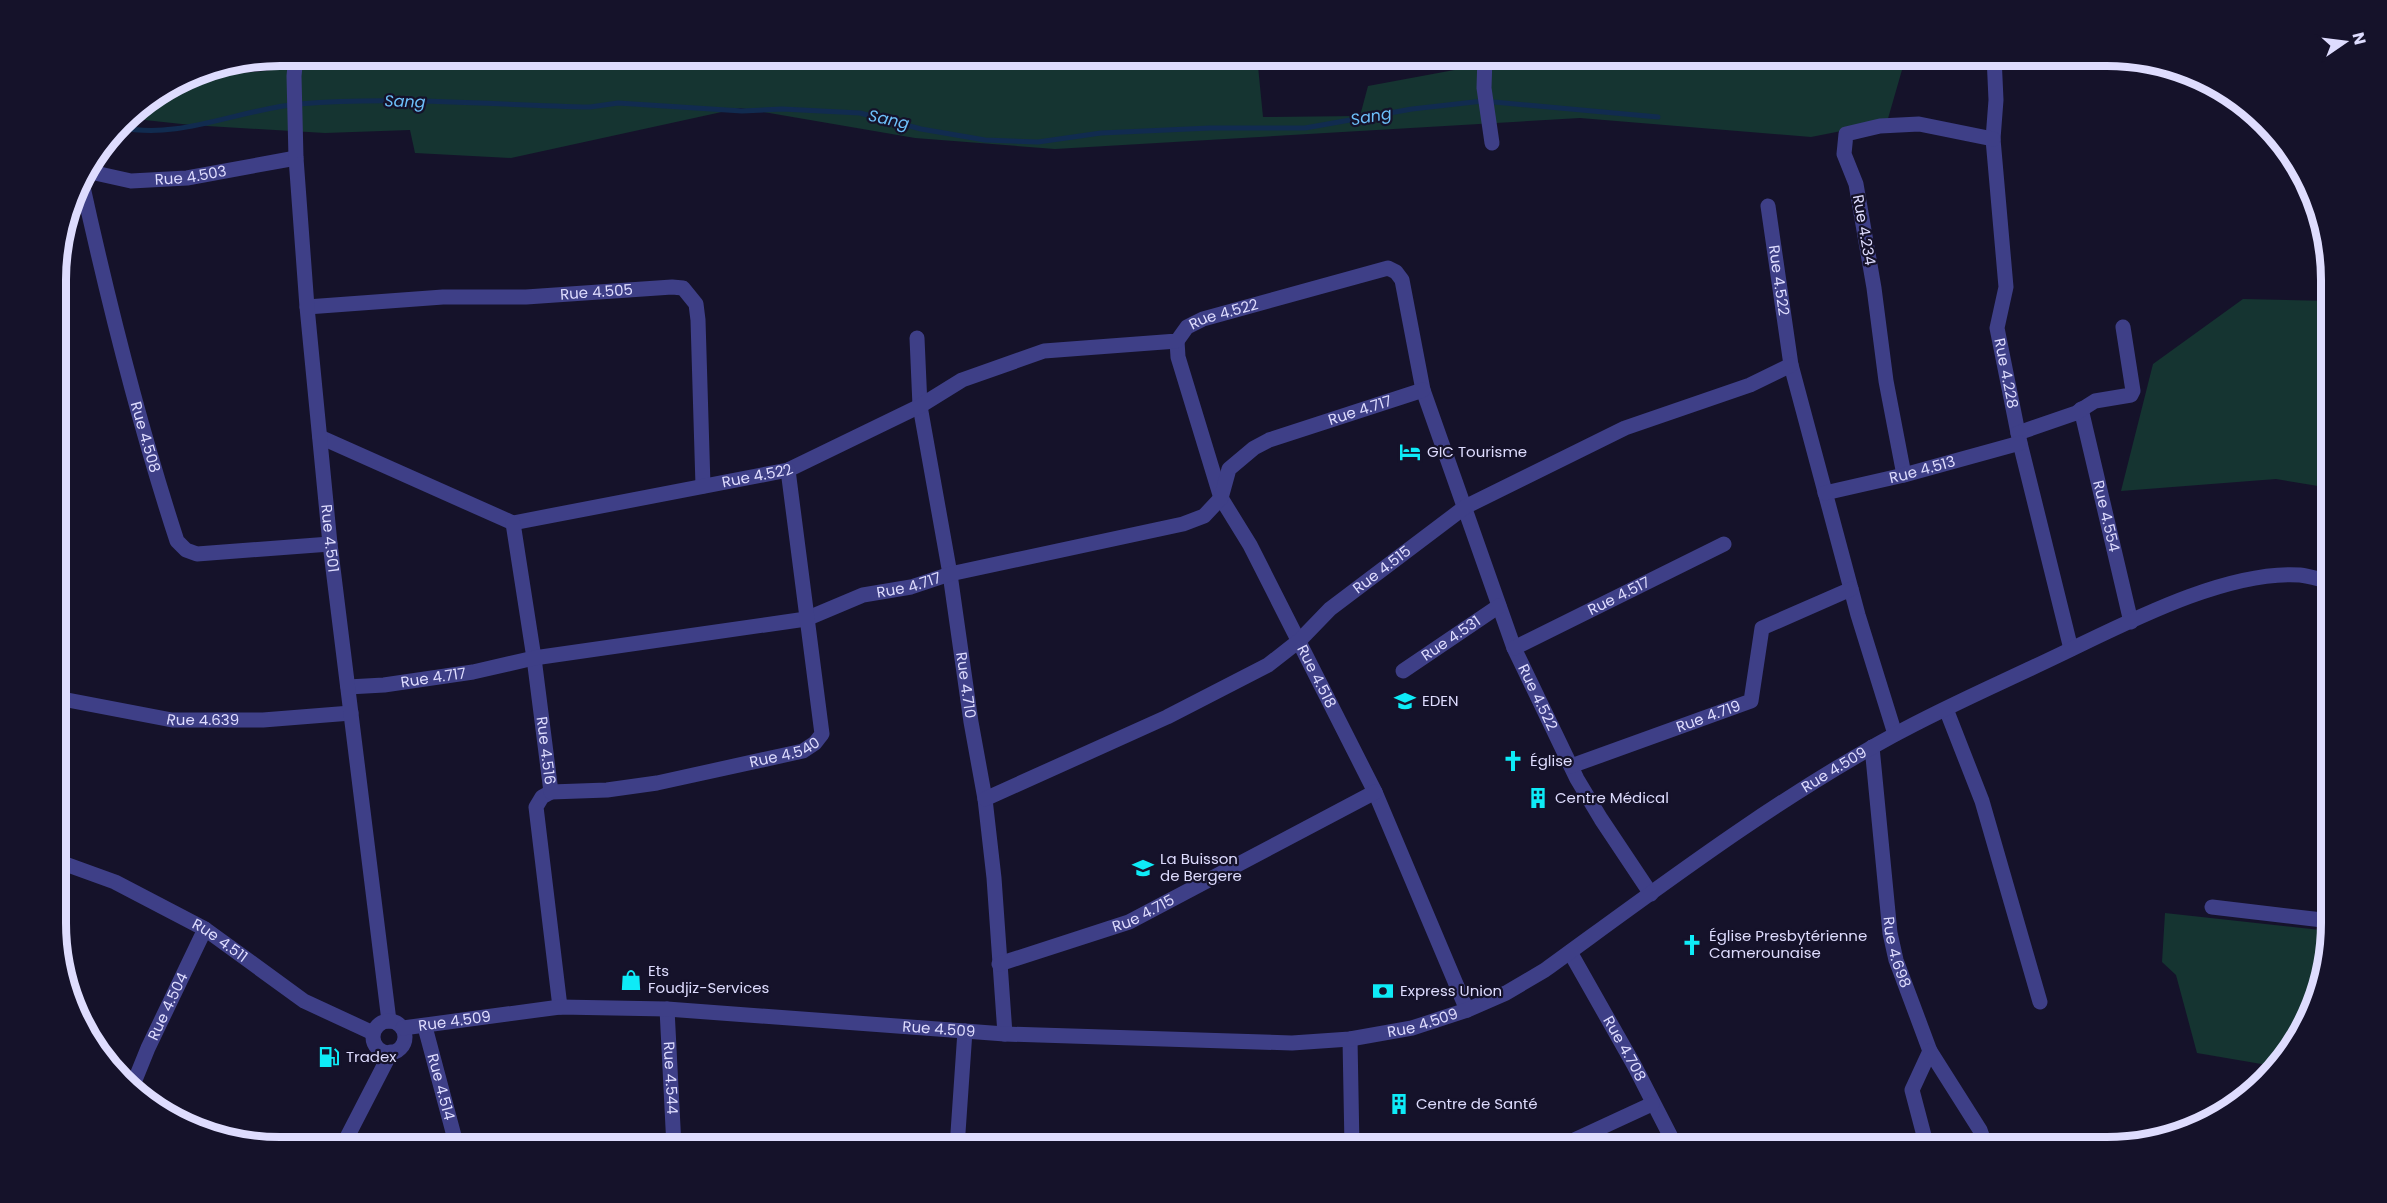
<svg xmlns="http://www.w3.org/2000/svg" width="2387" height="1203" font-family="Poppins,sans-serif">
	<rect width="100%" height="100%" fill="#15122a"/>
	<g fill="#153431">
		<path d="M355,56H1257L1263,117L1360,116L1368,86L1492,63L1493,56H1786L1809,60L1812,56H1906L1887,122L1811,137L1580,118L1055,149L915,138L740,108L511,158L415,153L410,130L325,133L191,125L126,118L132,111L186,78L265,71Z"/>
		<path d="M2243,299L2330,301V488L2276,479L2121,491L2153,364Z"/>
		<path d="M2165,913L2330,931L2308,1022L2279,1067L2197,1053L2176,975L2162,962Z"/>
	</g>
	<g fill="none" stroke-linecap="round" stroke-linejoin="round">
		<path stroke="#112b4f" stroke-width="5" d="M120,127C177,141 240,109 299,104C396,96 492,105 590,107L618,103L742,111L782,109L860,113L921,129L985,140L1038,142L1101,133L1210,128H1305L1412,109L1483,101L1658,117"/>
		<g stroke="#3e3f87" stroke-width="15">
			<path d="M1485,56L1484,88L1492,143"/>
			<path id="s1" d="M1994,56L1996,100L1993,139L2006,287L1997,328L2020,443L2071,649"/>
			<path id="s2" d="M86,171L131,181L187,178L296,158"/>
			<path id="s3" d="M81,178C108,301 138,422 177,541L186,550L197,554L330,544"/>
			<path id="s4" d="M1768,206L1791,365L1858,615L1895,734"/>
			<path id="s5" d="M307,307L443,297H526L672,287L683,288L696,304L698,320L703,486"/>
			<path id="s6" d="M917,338L920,406L950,574L971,722L985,799L994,878L1005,1034"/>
			<path id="s7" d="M1177,341L1178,357L1221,498L1250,545L1375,792L1467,1010"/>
			<path id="s8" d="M2081,409L2131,622"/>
			<path d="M2018,433L2076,413L2095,401L2131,395L2133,391L2123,327"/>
			<path id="s9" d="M320,437L513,523L788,470L920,406L962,380L1044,351L1177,341L1187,327L1203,319L1388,268L1396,272L1402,280L1423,390L1514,648L1577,779L1601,819L1651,894"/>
			<path d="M1904,475L1886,381L1874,288L1856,184L1844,154L1846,134L1880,126L1919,124L1993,139"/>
			<path id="s10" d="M1825,493L1904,475L2020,443"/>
			<path id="s11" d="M513,523L534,658L551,792L542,797L536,807L560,1007"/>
			<path id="s12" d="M1514,648L1724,544"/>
			<path id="s13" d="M1403,671L1499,606"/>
			<path id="s14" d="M348,687L384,685L473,672L534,658L806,619L863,595L911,587L950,574L1183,524L1204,516L1221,498L1229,469L1254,448L1269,440L1423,390"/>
			<path id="s15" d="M57,698L172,720H263L351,713"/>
			<path d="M1946,709L1982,801L2040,1002"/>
			<path id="s16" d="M1872,747L1890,933L1896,960L1930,1051L1912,1090L1927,1147"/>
			<path id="s17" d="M1571,766L1751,701L1762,628L1851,589"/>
			<path id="s18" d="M551,792L607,790L657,783L803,751L815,743L822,734L788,470"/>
			<path id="s19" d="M985,799L1167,717L1268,665L1300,640L1330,609L1465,507L1625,428L1750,385L1791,365"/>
			<path id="s20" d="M57,861L115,882L205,929L304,1001L373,1033"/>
			<path d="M2212,907L2331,921"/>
			<path id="s21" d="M1570,952L1634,1065L1676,1147"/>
			<path id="s22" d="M999,964L1129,922L1375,792"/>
			<path id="s23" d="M667,1009L674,1147"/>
			<path id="s24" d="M425,1027L457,1147"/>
			<path d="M1350,1039L1352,1147"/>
			<path d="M1930,1051L1980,1130L1986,1147"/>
			<path id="s25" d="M133,1085L148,1048L205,929"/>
			<path d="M957,1147L965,1031"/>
			<path d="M1559,1147L1652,1104"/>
		</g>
		<g stroke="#3e3f87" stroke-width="15">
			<path id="s26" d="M296,56L294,76L296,158L307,307L330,544L389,1021"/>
			<circle cx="389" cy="1037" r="16"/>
			<path id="s27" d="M403,1028L560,1007L667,1009L1005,1034L1292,1043L1350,1039L1412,1028L1467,1010L1506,993L1545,970C1658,888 1771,802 1894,735C1947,706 2003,682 2057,656C2124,624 2225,570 2300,575C2310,576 2321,580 2331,582"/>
			<path d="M342,1147L391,1052"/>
		</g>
	</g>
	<defs>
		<symbol id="hotel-bare" viewBox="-9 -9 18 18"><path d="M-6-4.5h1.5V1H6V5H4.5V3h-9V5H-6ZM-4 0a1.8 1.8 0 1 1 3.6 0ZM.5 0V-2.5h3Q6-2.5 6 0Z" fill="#0eebf7" stroke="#15122a" stroke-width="2.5" paint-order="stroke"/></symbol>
		<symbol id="school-bare" viewBox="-9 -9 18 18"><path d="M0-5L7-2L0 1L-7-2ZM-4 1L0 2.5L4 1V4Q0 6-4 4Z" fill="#0eebf7" stroke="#15122a" stroke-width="2.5" paint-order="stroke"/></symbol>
		<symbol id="church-bare" viewBox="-9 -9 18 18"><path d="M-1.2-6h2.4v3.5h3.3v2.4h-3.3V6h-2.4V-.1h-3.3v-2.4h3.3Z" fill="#0eebf7" stroke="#15122a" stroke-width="2.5" paint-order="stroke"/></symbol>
		<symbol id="building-bare" viewBox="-9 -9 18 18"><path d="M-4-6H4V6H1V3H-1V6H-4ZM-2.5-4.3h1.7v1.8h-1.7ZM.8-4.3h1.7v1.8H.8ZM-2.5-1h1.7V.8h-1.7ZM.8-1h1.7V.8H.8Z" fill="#0eebf7" stroke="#15122a" stroke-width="2.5" paint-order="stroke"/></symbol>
		<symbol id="shop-bare" viewBox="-9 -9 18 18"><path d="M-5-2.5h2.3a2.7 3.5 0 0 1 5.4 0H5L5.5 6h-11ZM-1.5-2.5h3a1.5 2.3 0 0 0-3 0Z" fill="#0eebf7" stroke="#15122a" stroke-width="2.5" paint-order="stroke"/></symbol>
		<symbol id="bank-bare" viewBox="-9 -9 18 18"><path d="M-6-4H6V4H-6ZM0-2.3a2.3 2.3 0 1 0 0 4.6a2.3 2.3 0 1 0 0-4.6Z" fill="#0eebf7" stroke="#15122a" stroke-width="2.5" paint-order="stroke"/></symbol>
		<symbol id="fuel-bare" viewBox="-9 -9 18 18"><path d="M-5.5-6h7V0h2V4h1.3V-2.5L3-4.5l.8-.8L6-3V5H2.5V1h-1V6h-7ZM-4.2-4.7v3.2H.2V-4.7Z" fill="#0eebf7" stroke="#15122a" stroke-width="2.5" paint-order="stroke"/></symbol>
	</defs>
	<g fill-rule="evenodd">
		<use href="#hotel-bare" x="1395" y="437" width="30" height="30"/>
		<use href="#school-bare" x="1390" y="686" width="30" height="30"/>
		<use href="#church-bare" x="1498" y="746" width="30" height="30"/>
		<use href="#building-bare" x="1523" y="783" width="30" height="30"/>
		<use href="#school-bare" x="1128" y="853" width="30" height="30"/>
		<use href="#church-bare" x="1677" y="930" width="30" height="30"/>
		<use href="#shop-bare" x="616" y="965" width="30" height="30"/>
		<use href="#bank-bare" x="1368" y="976" width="30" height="30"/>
		<use href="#fuel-bare" x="314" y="1042" width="30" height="30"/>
		<use href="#building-bare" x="1384" y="1089" width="30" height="30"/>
	</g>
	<g text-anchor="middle" stroke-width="4.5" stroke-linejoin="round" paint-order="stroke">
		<g font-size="15" fill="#dedcfe" stroke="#15122a">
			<text dy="5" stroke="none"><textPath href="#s2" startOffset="106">Rue 4.503</textPath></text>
			<text transform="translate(1864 230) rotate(80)" y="5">Rue 4.234</text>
			<text dy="5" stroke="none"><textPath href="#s4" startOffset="75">Rue 4.522</textPath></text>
			<text dy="5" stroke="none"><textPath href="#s5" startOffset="290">Rue 4.505</textPath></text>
			<text dy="5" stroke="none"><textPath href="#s9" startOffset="964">Rue 4.522</textPath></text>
			<text dy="5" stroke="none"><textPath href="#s1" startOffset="320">Rue 4.228</textPath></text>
			<text dy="5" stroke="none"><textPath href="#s14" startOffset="1076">Rue 4.717</textPath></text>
			<text dy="5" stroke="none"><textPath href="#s3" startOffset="267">Rue 4.508</textPath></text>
			<text dy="5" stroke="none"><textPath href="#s10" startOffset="100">Rue 4.513</textPath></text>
			<text dy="5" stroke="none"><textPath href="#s9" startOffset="460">Rue 4.522</textPath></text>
			<text dy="5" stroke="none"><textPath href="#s8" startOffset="110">Rue 4.554</textPath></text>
			<text dy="5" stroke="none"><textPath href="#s26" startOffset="484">Rue 4.501</textPath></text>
			<text dy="5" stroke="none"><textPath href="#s19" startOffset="462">Rue 4.515</textPath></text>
			<text dy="5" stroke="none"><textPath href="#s14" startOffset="572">Rue 4.717</textPath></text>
			<text dy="5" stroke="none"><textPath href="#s12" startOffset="117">Rue 4.517</textPath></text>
			<text dy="5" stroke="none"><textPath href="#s13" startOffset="58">Rue 4.531</textPath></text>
			<text dy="5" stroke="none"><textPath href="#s7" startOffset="366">Rue 4.518</textPath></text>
			<text dy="5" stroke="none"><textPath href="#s14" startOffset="86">Rue 4.717</textPath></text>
			<text dy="5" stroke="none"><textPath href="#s6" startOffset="351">Rue 4.710</textPath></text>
			<text dy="5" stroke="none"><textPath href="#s9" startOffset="1594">Rue 4.522</textPath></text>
			<text dy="5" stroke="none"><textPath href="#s17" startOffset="146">Rue 4.719</textPath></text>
			<text dy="5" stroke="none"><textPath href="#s15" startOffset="148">Rue 4.639</textPath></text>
			<text dy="5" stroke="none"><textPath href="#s18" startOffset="238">Rue 4.540</textPath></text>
			<text dy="5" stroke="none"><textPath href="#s11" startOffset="230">Rue 4.516</textPath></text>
			<text dy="5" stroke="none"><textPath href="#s27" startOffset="1510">Rue 4.509</textPath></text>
			<text dy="5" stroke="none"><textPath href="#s22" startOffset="153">Rue 4.715</textPath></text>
			<text dy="5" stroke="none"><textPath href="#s20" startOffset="182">Rue 4.511</textPath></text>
			<text dy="5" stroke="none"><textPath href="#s16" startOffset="207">Rue 4.698</textPath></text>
			<text dy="5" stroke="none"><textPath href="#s25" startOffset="86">Rue 4.504</textPath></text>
			<text dy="5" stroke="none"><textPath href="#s27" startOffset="52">Rue 4.509</textPath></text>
			<text dy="5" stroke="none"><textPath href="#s27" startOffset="1024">Rue 4.509</textPath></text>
			<text dy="5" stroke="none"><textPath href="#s27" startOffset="538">Rue 4.509</textPath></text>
			<text dy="5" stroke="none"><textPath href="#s21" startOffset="111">Rue 4.708</textPath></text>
			<text dy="5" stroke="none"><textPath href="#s23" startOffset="69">Rue 4.544</textPath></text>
			<text dy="5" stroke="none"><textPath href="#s24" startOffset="62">Rue 4.514</textPath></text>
		</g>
		<g font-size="15" fill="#dedcfe" stroke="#15122a" text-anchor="start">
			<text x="1427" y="457">GIC Tourisme</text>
			<text x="1422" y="706">EDEN</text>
			<text x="1530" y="766">Église</text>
			<text x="1555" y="803">Centre Médical</text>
			<text x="1160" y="864">La Buisson<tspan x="1160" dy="17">de Bergere</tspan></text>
			<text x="1709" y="941">Église Presbytérienne<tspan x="1709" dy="17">Camerounaise</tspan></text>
			<text x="648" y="976">Ets<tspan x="648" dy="17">Foudjiz-Services</tspan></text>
			<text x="1400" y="996">Express Union</text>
			<text x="346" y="1062">Tradex</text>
			<text x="1416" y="1109">Centre de Santé</text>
		</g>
		<g font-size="16" font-style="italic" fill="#6dc0fa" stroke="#15122a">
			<text transform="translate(405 101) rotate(2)" y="6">Sang</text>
			<text transform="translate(1371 116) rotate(-10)" y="6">Sang</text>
			<text transform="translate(889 119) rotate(12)" y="6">Sang</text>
		</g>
	</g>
	<path d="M0 0H2387V1203H0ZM280 66H2107A214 214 0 0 1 2321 280V923A214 214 0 0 1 2107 1137H280A214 214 0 0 1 66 923V280A214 214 0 0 1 280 66Z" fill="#15122a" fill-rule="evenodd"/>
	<path fill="none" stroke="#dedcfe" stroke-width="8" d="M280 66H2107A214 214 0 0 1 2321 280V923A214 214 0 0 1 2107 1137H280A214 214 0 0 1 66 923V280A214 214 0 0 1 280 66Z"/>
	<g transform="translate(2345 42) rotate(76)" stroke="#15122a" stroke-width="4.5" paint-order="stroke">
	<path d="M0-4.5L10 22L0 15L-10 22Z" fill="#dedcfe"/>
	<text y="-9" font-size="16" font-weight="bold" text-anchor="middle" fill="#dedcfe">N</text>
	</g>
</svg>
